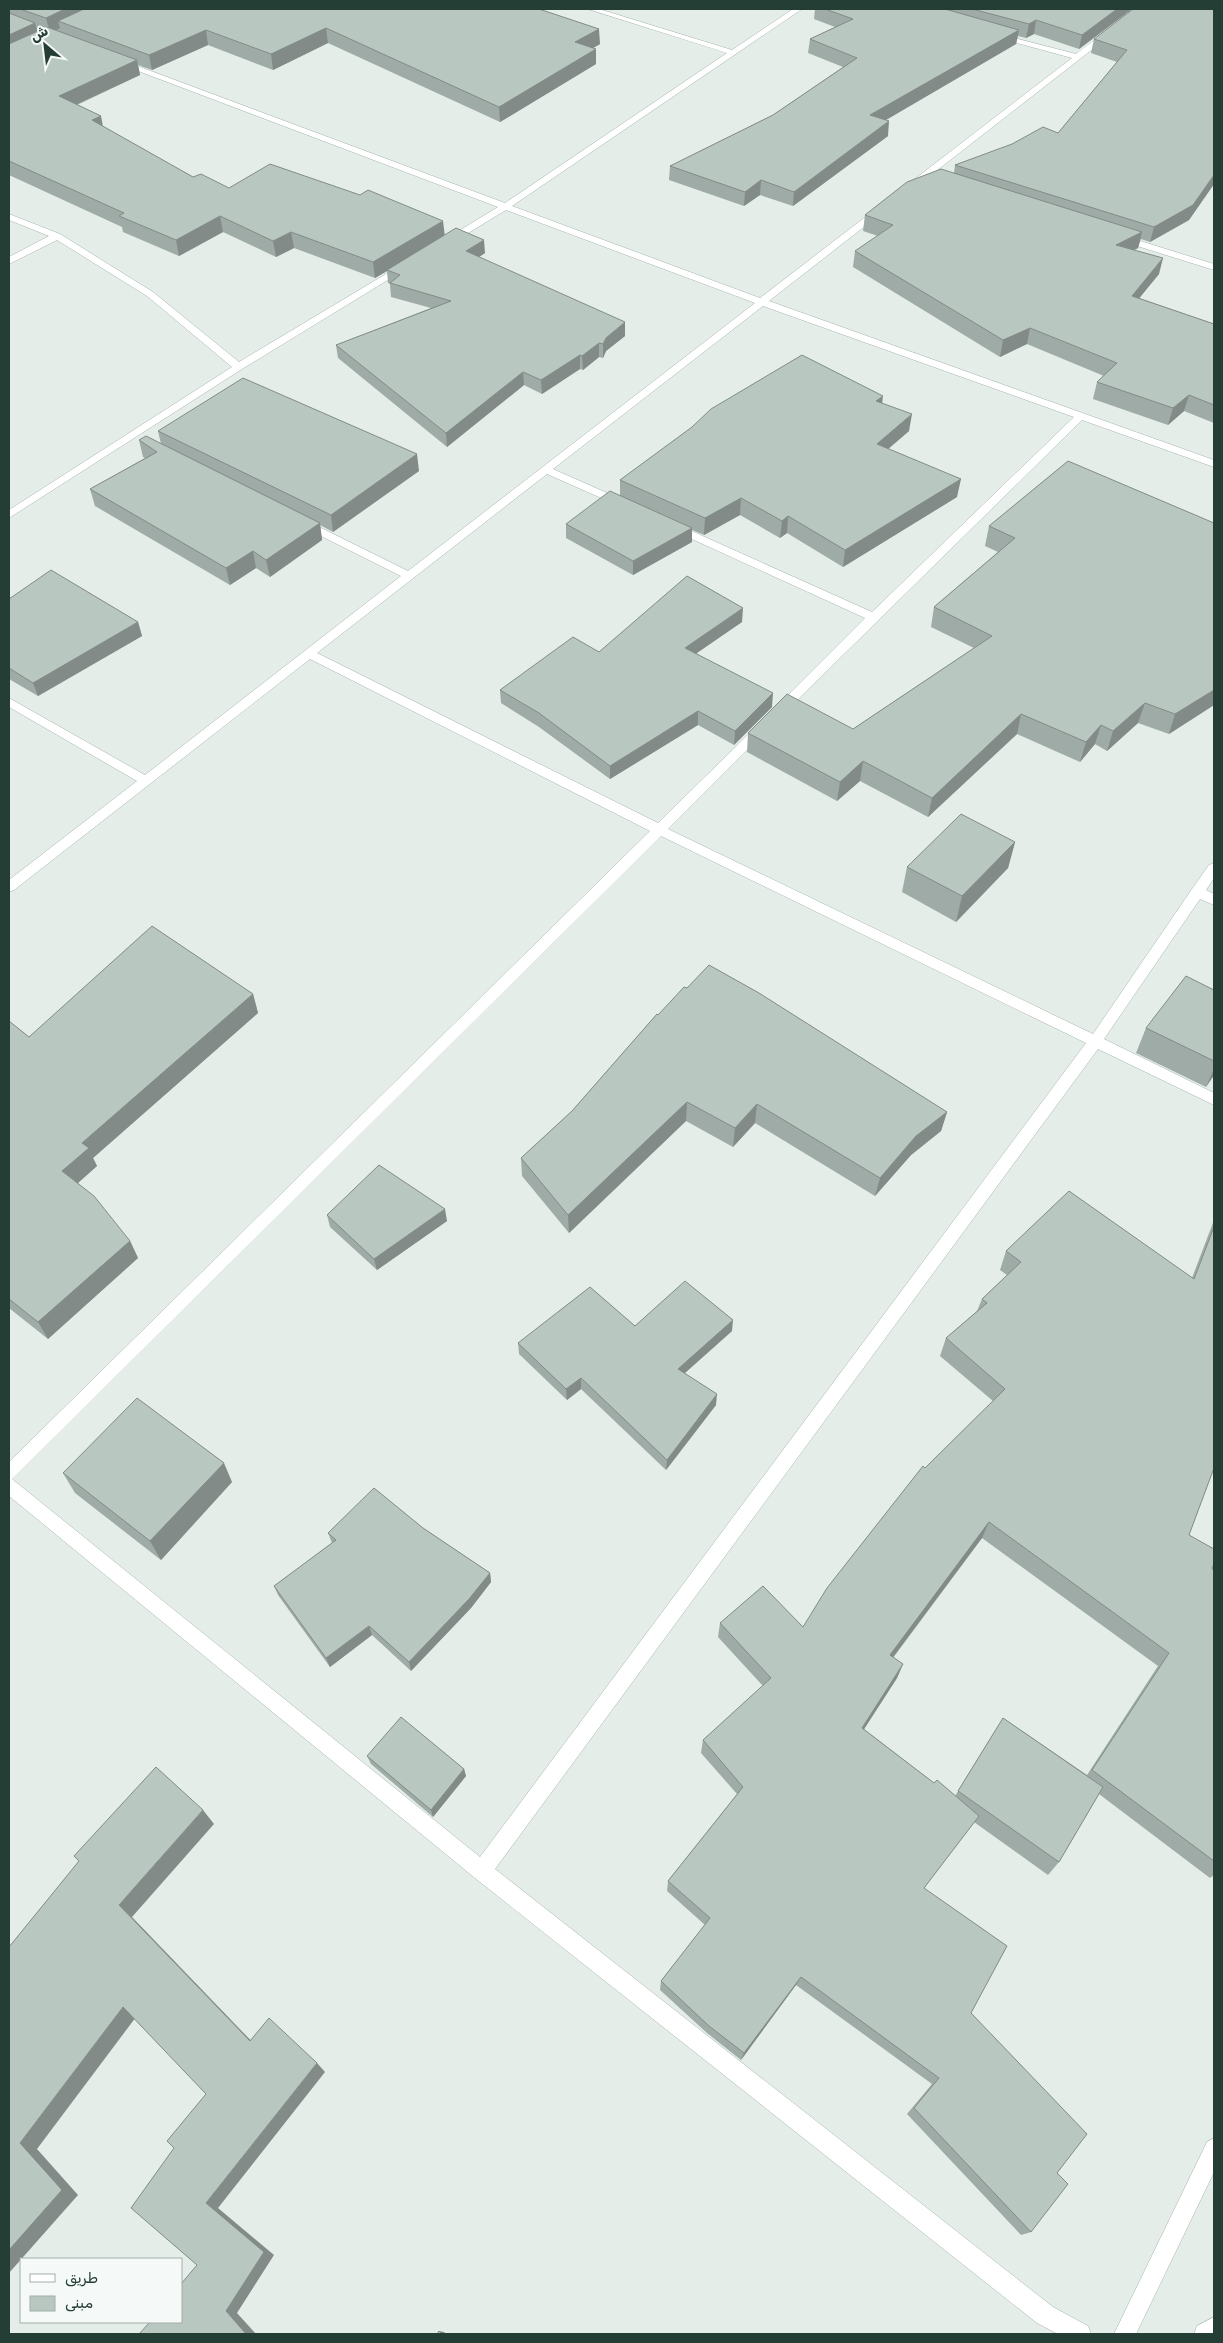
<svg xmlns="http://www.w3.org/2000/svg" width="1223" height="2343" font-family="Rubik,'Noto Naskh Arabic',sans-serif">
	<rect width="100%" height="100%" fill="#e4ede8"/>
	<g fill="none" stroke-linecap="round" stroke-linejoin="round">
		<defs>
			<g id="street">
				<path d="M588,9H599L732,50L793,9H802L512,206L760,298L877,208H883V212L769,301L1214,460V467L1082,420L783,714H775L773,711L775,708L865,618L670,529V525H678L872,612L1074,417L763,306L553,469L625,501V505H617L547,474L317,653L658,823L757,726H765L767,729L765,732L668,829L1093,1034L1192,889L1209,865L1214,863V878L1206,890L1214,894V905L1200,899L1104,1039L1214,1093V1105L1098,1049L495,1869L1053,2307L1088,2326L1091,2334H1058L1037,2323L475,1878L9,1496V1462L650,831L310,659L14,890L9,892V880L137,781L9,707V698L145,775L401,576L299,525V521H307L408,571L755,303L506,210L450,244H444V240L498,207L117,63L124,61L505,203L727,53ZM661,836L1086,1043L480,1857L12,1479Z"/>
				<path d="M1135,9H1144L913,189H907V185L1072,58L995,37V33L1076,54Z"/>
				<path d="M9,214L60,234L153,292L239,362L401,265L409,267L242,369L9,518V510L232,367L147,296L57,240L9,264V257L49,236L9,220Z"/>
				<path d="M1121,235L1214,264V270L1118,240V236Z"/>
				<path d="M1214,2138V2172L1136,2334H1114L1207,2142Z"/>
				<path d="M1214,2317V2334H1194L1197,2326Z"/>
			</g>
		</defs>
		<use href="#street" stroke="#a7b5af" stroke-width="1"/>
		<use href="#street" fill="#fff" fill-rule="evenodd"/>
	</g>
	<g fill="#9faba6" fill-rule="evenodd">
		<path d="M9,9H539L600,44L593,48L596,64L500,122L328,43L273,70L208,45L152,70L138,65L140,75L77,105L103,127L193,177L229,188L444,235L485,253L479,257L625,336L606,351L603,358L599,357L583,370L580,369L542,394L524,385L447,447L338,358L336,345L431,308L391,297L390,284L388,283L387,271L375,278L294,248L276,257L223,232L179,256L123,232L122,227L9,175Z"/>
		<path d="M815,9H1132L1079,49L1034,34L1026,38L1018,36L1016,44L885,120L888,136L793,206L760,195L744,206L669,180L670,166L773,115L843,67L808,53L810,39L835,27L814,19Z"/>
		<path d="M1214,9V184L1189,220L1150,242L1141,239L1138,248L1134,250L1159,274L1139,298L1214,324V423L1184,411L1168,425L1093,399L1097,382L1104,376L1027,344L1000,357L853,267L855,251L878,236L863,231L865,215L954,173L955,165L1058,133L1117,62L1091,53L1094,39Z"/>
		<path d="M882,403L909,431L888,449L957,497L843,567L787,533L780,538L740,515L704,535L692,530V542L633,575L566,538V524L620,496V480Z"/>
		<path d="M158,431L419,471L333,532L320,525L322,540L270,577L256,568L230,585L95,506L90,489L145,458L143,457L139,440L161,444Z"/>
		<path d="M1068,461L1214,705L1169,734L1138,723L1107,751L1095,744L1080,762L1017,734L928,817L860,781L837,801L747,752L748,733L853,729L974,648L931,627L934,607L998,552L985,546L989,526Z"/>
		<path d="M9,599L138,622L142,636L38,696L9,679Z"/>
		<path d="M742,622L696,653L772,707L734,745L698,725L610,779L539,727L501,703L500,690L599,652Z"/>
		<path d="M1015,842L1008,868L956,922L902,892L907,867Z"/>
		<path d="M1214,990V1075L1206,1087L1136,1053L1146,1028Z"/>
		<path d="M253,994L258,1013L93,1158L97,1166L78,1183L130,1241L138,1258L48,1339L9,1308V1021L29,1037Z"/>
		<path d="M657,1014L947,1112L941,1131L911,1155L875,1196L755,1123L733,1147L686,1121L569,1233L522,1176L521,1158L572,1111Z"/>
		<path d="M327,1215L447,1221L377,1270L330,1227Z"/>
		<path d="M1214,1220V1468L1189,1535L1212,1568L1214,1571V1875L1210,1878L1099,1794L1059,1862L1048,1875L974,1822L924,1888L971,2013L1057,2173L1031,2232L1021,2235L907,2114L932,2084L796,1985L741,2060L707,2033L660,1990L661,1981L705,1925L667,1891L668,1881L737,1794L701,1753L703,1740L763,1686L718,1637L720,1623L803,1627L925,1468L993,1401L940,1356L946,1338L977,1311L982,1299L1007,1275L1000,1270L1006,1251L1192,1278ZM982,1538L1158,1666L1087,1775L1003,1718L955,1796L934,1783L864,1729L897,1678L903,1664L893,1658Z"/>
		<path d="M635,1326L732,1331L685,1373L716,1405L666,1470L581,1389L567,1400L519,1354L518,1343Z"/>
		<path d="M63,1473L232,1482L161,1560L75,1493Z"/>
		<path d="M423,1528L490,1573L491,1582L471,1608L411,1671L372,1635L330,1667L278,1595L274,1586L332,1543L328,1533Z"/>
		<path d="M367,1756L464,1769L466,1776L433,1817L371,1764Z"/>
	</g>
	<g fill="#828b87">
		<path d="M65,9H100L58,21L60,28L50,33L46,18Z"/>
		<path d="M1117,9H1132L1079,49L1082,35Z"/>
		<path d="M1036,20L1034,34L1026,38L1029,24Z"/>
		<path d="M35,23L39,38L9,52V35Z"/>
		<path d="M326,28L328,43L273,70L271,54Z"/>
		<path d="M599,29L600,44L576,58L575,42Z"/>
		<path d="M206,30L208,45L152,70L149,55Z"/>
		<path d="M1019,30L1016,44L869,130L870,115Z"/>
		<path d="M596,49V64L500,122L499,107Z"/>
		<path d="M137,60L140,75L62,111L59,96Z"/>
		<path d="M101,116L104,132L92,120Z"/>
		<path d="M889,121L888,136L793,206L794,192Z"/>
		<path d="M1214,175V184L1189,220L1150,242L1154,227Z"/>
		<path d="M761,180L760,195L744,206L745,192Z"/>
		<path d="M220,216L223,232L179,256L176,240Z"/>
		<path d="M443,221L445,237L387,270V271L375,278L373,262Z"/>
		<path d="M291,232L294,248L276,257L273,241Z"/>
		<path d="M1142,232L1138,248L1112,261L1116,245Z"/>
		<path d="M484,240L485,253L467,265L466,251Z"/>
		<path d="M1163,258L1159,274L1128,312L1132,296Z"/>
		<path d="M625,322V336L606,351L603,358V344L606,338Z"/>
		<path d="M1030,328L1027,344L1000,357L1003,340Z"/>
		<path d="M599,343V357L583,370L582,356Z"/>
		<path d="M580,355V369L542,394L541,380Z"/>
		<path d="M523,372L524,385L447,447L446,433Z"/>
		<path d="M1189,395L1184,411L1168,425L1173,408Z"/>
		<path d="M883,396L881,413L876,401Z"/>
		<path d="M912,414L909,431L874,461L877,444Z"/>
		<path d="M417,454L419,471L333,532L331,515Z"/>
		<path d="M961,479L957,497L843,567L845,550Z"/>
		<path d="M741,498L740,515L704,535L705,518Z"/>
		<path d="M788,516L787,533L780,538L782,521Z"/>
		<path d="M320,523L322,540L270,577L266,560Z"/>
		<path d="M692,528V542L633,575V561Z"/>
		<path d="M253,551L256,568L230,585L226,568Z"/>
		<path d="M743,608L742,622L684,662L685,648Z"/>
		<path d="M138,622L142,636L38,696L33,683Z"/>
		<path d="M1214,690V705L1169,734L1175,714Z"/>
		<path d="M773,693L772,707L734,745L735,731Z"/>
		<path d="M1145,703L1138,723L1107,751L1113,731Z"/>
		<path d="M698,711V725L610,779V766Z"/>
		<path d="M1021,714L1017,734L928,817L932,798Z"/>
		<path d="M1101,725L1095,744L1080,762L1086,742Z"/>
		<path d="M863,761L860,781L837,801L840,782Z"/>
		<path d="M1015,842L1008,868L956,922L962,896Z"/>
		<path d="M253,994L258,1013L93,1158L97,1166L71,1189L62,1171L82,1143Z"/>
		<path d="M1214,1069V1075L1206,1087Z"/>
		<path d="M687,1102L686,1121L569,1233L568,1215Z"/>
		<path d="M757,1104L755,1123L733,1147L735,1128Z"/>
		<path d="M947,1112L941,1131L911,1155L875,1196L880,1178L916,1136Z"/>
		<path d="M445,1209L447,1221L377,1270L374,1259Z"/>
		<path d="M130,1241L138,1258L48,1339L38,1322Z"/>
		<path d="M733,1320L732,1331L677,1380L678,1369Z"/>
		<path d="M581,1378V1389L567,1400L566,1389Z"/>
		<path d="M717,1394L716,1405L666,1470L667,1460Z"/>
		<path d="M224,1463L232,1482L161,1560L150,1541Z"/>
		<path d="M989,1522L982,1538L884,1669L890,1655Z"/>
		<path d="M490,1573L491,1582L471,1608L411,1671L409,1662Z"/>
		<path d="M369,1626L372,1635L330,1667L326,1658Z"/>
		<path d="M903,1664L897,1678L857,1740L862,1728Z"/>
		<path d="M464,1769L466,1776L433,1817L431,1810Z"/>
		<path d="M203,1810L214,1824L132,1917L260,2050L250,2041L119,1905Z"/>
		<path d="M801,1977L796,1985L741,2060L744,2053Z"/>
		<path d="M123,2007L136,2017L37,2149L78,2195L9,2273V2250L20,2143Z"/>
		<path d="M317,2063L325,2072L218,2208L274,2255L237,2313L256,2334H246L226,2311L206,2203Z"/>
		<path d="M439,2331L444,2332L446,2334H442Z"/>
	</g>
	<g fill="#b9c7c1" stroke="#828b87">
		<path d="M20,9H65L46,18Z"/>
		<path d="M84,9H539L599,29L575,42L596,49L499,107L326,28L271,54L206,30L149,55L58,21Z"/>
		<path d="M825,9H945L1019,30L870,115L889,121L794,192L761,180L745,192L670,166L773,115L857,58L810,39L853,19Z"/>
		<path d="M972,9H1117L1082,35L1036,20L1029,24Z"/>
		<path d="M1133,9H1214V24L1213,25L1214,26V175L1193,205L1154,227L955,165L1012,144L1043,127L1058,133L1127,50L1094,39Z"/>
		<path d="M9,13L35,23L9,35Z"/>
		<path d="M47,27L137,60L59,96L101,116L92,120L193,177L201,174L229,188L270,164L360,195L368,190L443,221L373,262L291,232L273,241L220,216L176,240L119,216L124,213L9,161V44Z"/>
		<path d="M941,169L1142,232L1116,245L1163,258L1132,296L1214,324V405L1189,395L1173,408L1097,382L1117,363L1030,328L1003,340L855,251L893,225L865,215L907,182Z"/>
		<path d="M456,228L484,240L466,251L625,322L606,338L603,344L599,343L582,356L580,355L541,380L523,372L446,433L336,345L451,301L390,283L400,275L387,270Z"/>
		<path d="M802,355L883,396L876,401L912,414L877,444L961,479L845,550L788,516L782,521L741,498L705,518L620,480L692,427L711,409Z"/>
		<path d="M243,378L417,454L331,515L158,431Z"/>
		<path d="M146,436L320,523L266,560L253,551L226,568L90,489L157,452L139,440Z"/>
		<path d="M1068,461L1214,523V690L1175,714L1145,703L1113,731L1101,725L1086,742L1021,714L932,798L863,761L840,782L748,733L787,694L853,729L992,636L934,607L1015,538L989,526Z"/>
		<path d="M610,491L692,528L633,561L566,524Z"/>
		<path d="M51,570L138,622L33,683L9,668V599Z"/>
		<path d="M687,576L743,608L685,648L773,693L735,731L698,711L610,766L539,713L500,690L573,637L599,652Z"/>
		<path d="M961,814L1015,842L962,896L907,867Z"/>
		<path d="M152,926L253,994L82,1143L89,1148L62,1171L94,1196L130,1241L38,1322L9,1299V1021L29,1037Z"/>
		<path d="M709,965L759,993L947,1112L916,1136L880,1178L757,1104L735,1128L687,1102L568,1215L521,1158L572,1111L657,1014L658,1015L684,987L687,988Z"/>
		<path d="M1186,976L1214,990V1061L1146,1028Z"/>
		<path d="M379,1165L445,1209L374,1259L327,1215Z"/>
		<path d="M1069,1191L1194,1279L1214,1227V1468L1189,1535L1214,1549V1564L1212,1568L1214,1571V1861L1092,1770L1169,1653L989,1522L890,1655L903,1664L862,1728L934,1783L937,1780L979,1816L924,1888L1007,1946L971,2013L1087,2134L1057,2173L1068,2184L1031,2232L914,2108L939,2078L801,1977L744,2053L709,2026L661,1981L710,1918L668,1881L743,1787L703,1740L771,1678L720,1623L763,1586L803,1627L827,1588L923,1466L925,1468L1005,1389L946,1338L987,1303L982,1299L1021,1262L1006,1251Z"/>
		<path d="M685,1281L733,1320L678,1369L717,1394L667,1460L581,1378L566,1389L518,1343L590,1287L635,1326Z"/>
		<path d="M137,1398L224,1463L150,1541L63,1473Z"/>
		<path d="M374,1488L423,1528L490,1573L469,1599L409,1662L369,1626L326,1658L274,1586L336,1540L328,1533Z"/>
		<path d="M401,1717L464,1769L431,1810L367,1756Z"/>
		<path d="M1003,1718L1103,1787L1059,1862L958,1791Z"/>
		<path d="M156,1767L203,1810L119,1905L250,2041L269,2018L317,2063L206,2203L264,2252L226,2311L246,2334H139L150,2322H181V2284L197,2265L131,2208L174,2148L167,2141L206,2094L123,2007L20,2143L62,2190L9,2250V1947L79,1861L74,1856Z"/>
		<path d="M439,2331L442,2334H437Z"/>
	</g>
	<rect width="1223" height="2343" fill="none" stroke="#243d35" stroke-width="20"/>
	<rect x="20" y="2258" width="162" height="65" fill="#f5f9f7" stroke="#a1aea9"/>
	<rect x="30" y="2274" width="25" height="8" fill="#ffffff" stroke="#a1aea9"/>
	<text x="65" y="2283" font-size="15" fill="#243d35">طريق</text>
	<rect x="30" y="2296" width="25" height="15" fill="#b9c7c1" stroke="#a1aea9"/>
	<text x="65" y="2308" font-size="15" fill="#243d35">مبنى</text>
	<g transform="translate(45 45) rotate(332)" stroke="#f5f9f7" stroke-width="4" paint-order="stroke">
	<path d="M0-4L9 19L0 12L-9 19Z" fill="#243d35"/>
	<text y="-8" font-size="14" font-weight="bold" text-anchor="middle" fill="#243d35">ش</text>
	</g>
</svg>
